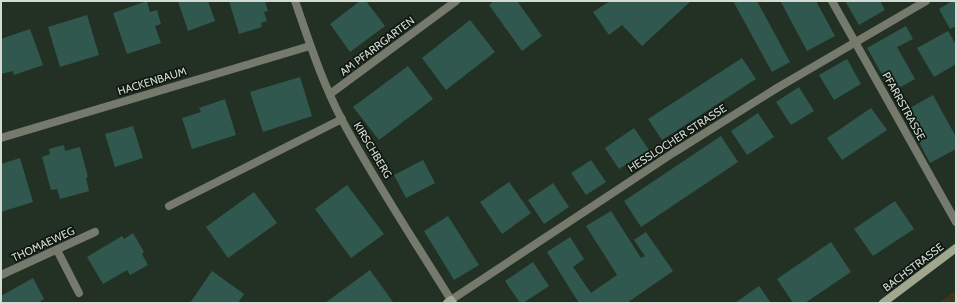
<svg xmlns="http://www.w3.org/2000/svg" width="957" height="304" font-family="Cabin,sans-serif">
	<rect width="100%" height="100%" fill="#223123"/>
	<path fill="#403519" d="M954,292L956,296V303H938Z"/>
	<g fill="#30584f">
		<path d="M147,1L150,12L157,10L161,24L155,26L161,43L127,54L113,13Z"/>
		<path d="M178,1H208L215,21L188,31Z"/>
		<path d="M229,1H265L268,11L264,12L267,21L261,23L262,27L239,34Z"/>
		<path d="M360,1H366L385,26L350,52L330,24Z"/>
		<path d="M494,1H517L542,36L522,51L489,5Z"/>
		<path d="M610,1H691L642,46L622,25L609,35L593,12Z"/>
		<path d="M733,1H757L790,62L772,72Z"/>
		<path d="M784,1H816L835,36L807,51L781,2Z"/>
		<path d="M845,1H880L885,10L859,25Z"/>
		<path d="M952,1H956V26L950,29L939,9Z"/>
		<path d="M87,15L99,55L60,67L48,27Z"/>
		<path d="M470,20L495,52L446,90L422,58Z"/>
		<path d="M906,26L913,39L897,47L915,79L892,92L867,48Z"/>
		<path d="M30,29L43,65L14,75L13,71L1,74V39Z"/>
		<path d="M948,31L956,45V64L934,77L917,48Z"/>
		<path d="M742,58L756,79L662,140L648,119Z"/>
		<path d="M847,59L861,84L834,100L819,75Z"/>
		<path d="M408,66L433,99L379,140L353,107Z"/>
		<path d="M300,77L312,116L263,132L250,92Z"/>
		<path d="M799,87L814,111L791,125L776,102Z"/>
		<path d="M933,95L956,137V149L930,163L903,112Z"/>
		<path d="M225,99L236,135L192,149L182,118L201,112L199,108Z"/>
		<path d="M871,108L887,130L842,160L827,138Z"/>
		<path d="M758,113L774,137L747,155L731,131Z"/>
		<path d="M133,126L143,158L115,167L105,134Z"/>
		<path d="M634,128L649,150L619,169L605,148Z"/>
		<path d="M721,136L738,162L641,227L624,201Z"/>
		<path d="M64,145L65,151L80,147L88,177L86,178L89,191L60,199L57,189L51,190L42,157L50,154L49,149Z"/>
		<path d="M20,158L33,202L1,212V164Z"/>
		<path d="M423,160L435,183L406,198L394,175Z"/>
		<path d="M591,160L606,182L586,195L571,173Z"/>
		<path d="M509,182L531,213L502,234L480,202Z"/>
		<path d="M553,183L569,207L544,224L528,200Z"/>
		<path d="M347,185L384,234L351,258L315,209Z"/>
		<path d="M254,192L277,223L228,258L206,227Z"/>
		<path d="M895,201L914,229L873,256L854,229Z"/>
		<path d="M611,211L641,258L645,256L634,240L646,232L673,271L627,303H579L547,252L570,237L584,259L573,267L591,293L617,275L586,226Z"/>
		<path d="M448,216L479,265L454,280L424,231Z"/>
		<path d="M133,233L144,252L142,254L148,265L130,275L127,270L103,284L87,257L122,236L124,239Z"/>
		<path d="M831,242L851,272L805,303H793L777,279Z"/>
		<path d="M533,262L549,286L523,303H520L505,281Z"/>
		<path d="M370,270L393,302L391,303H325Z"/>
		<path d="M212,271L244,294L238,303H190Z"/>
		<path d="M33,278L44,299L38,303H1V296Z"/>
		<path d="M759,286L771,303H735Z"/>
	</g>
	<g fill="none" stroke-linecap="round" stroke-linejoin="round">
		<path stroke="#767a6c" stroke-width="8" d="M169,206L342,119"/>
		<g stroke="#767a6c" stroke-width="8">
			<path d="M295,1C309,41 322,82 342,120C375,182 414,240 451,300L673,153L777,88L926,1"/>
			<path d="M832,1L956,222"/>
			<path d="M330,94L456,1"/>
			<path d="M1,138L310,46"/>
			<path d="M57,250L79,293"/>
			<path d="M1,275L95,232"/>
		</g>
		<g stroke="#a1a68f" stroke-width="8">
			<path d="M447,303L451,300L453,303"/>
			<path d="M883,303L956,248"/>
		</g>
	</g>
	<g text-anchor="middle" stroke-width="3.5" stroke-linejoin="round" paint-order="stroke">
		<g font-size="11" fill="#d2dcd3" stroke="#101711">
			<text transform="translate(377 46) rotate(-37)" y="4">AM PFARRGARTEN</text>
			<text transform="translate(152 81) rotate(-17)" y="4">HACKENBAUM</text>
			<text transform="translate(904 106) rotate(61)" y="4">PFARRSTRASSE</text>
			<text transform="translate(677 138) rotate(-33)" y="4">HESSLOCHER STRASSE</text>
			<text transform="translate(373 150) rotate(59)" y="4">KIRSCHBERG</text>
			<text transform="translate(43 244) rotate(-25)" y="4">THOMAEWEG</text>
			<text transform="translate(913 267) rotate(-37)" y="4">BACHSTRASSE</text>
		</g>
	</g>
	<rect width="957" height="304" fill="none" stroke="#d2dcd3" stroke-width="4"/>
</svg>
